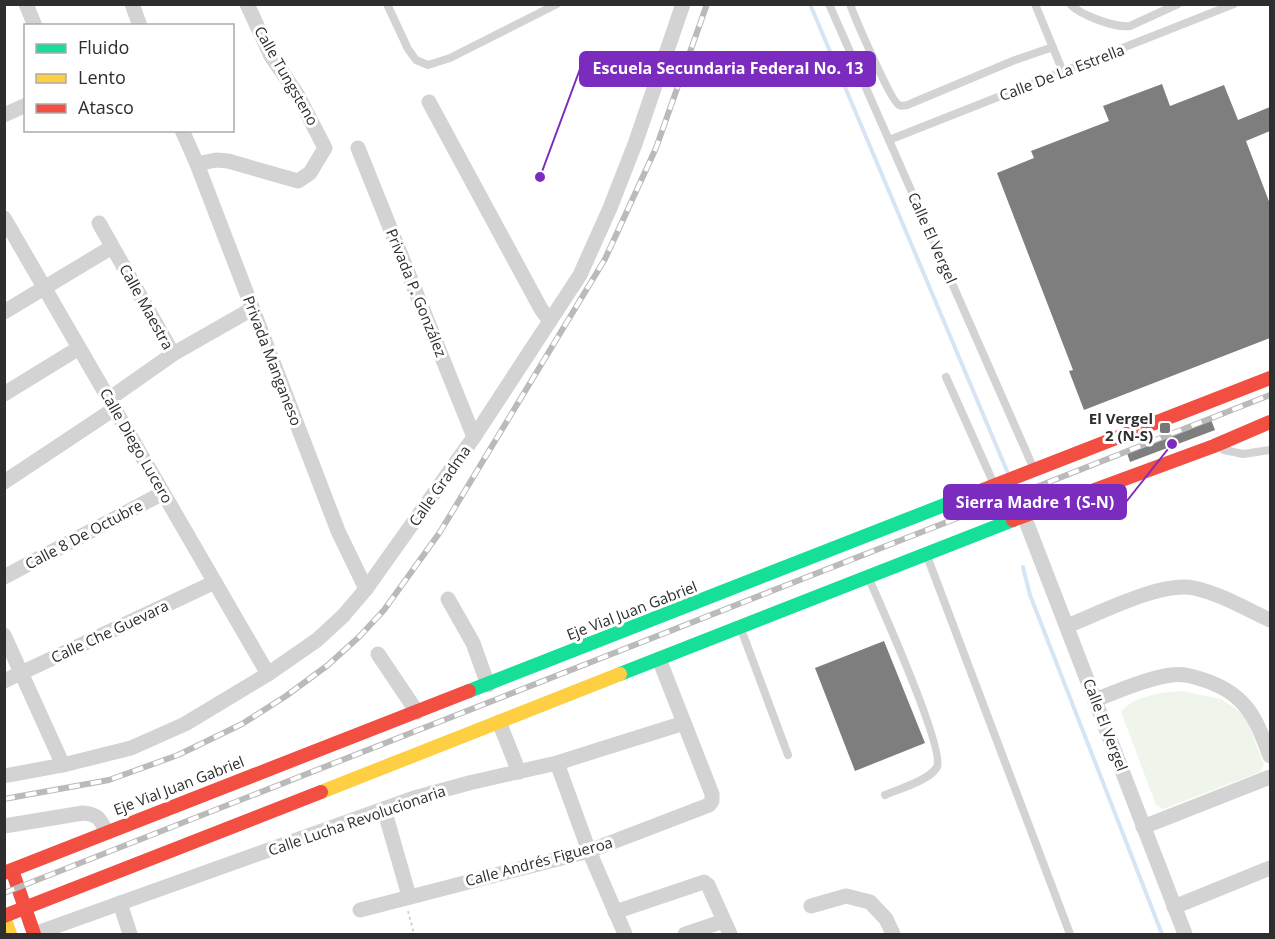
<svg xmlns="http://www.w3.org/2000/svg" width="1275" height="939" font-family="'Open Sans',sans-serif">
	<rect width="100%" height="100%" fill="#fff"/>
	<path fill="#eff5eb" d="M1182,691L1221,699L1245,715L1264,765L1260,772L1163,809L1156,805L1121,712C1132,696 1164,692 1182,691Z"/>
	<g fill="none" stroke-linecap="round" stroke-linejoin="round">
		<g stroke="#d6e5f4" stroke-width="4">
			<path d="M810,4L1007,471"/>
			<path d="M1023,567L1030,595L1162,934"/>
		</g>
	</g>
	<g fill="#7e7e7e">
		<path d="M1162,84L1170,106L1224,85L1238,120L1270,107V131L1246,141L1270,204V338L1084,410L1069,371L1073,370L997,173L1034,158L1031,151L1109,121L1103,106Z"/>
		<path d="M1210,417L1215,430L1130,462L1126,450Z"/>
		<path d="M884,641L925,743L855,771L815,668Z"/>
	</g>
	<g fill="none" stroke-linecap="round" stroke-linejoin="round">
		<g stroke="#d3d3d3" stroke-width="2" stroke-dasharray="3 3" stroke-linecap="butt">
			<path d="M4,151V158"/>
			<path d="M408,911L414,934"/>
		</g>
		<g stroke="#d3d3d3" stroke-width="8">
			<path d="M387,4L408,49L416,60L428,65L450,58L557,4"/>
			<path d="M829,4L1033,467"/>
			<path d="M850,4C855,18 891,102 899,105C903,107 908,105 912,103L1015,60L1053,47"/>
			<path d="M1035,4L1063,72"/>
			<path d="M1070,4C1080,15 1115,28 1130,26L1178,4"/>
			<path d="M889,140L1234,4"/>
			<path d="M946,377L993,482"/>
			<path d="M1224,450L1243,454L1270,450"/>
			<path d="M927,556L1070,934"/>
			<path d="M870,581C881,606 945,749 937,767C930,780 899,789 885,795"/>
			<path d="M741,629L788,755"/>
		</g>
		<g stroke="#d3d3d3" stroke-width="15">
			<path d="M26,4L35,26"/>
			<path d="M132,4L140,26"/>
			<path d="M429,102L541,309L550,321"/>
			<path d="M4,115L26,105"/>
			<path d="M182,130L197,164L338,531L366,589"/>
			<path d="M358,148L474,437"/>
			<path d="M197,164L216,160L228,161L298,181L310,173L325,148L297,94L271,56L247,4"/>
			<path d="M4,218L268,674"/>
			<path d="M99,223L173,354"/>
			<path d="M4,312L112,247"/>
			<path d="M4,394L79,348"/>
			<path d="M109,399L173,354L252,309"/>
			<path d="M4,482L114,409"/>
			<path d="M1024,516L1185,934"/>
			<path d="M4,577L163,493"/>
			<path d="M448,599L473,643L488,685"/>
			<path d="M1067,626C1100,613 1161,581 1194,588C1221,594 1246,609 1270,620"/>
			<path d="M4,635L63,765"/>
			<path d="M378,654L417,712"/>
			<path d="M4,681L215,582"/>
			<path d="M1095,700C1119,691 1145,679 1171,675C1183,673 1195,677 1207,681C1247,695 1256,719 1270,756"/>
			<path d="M499,722L519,772"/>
			<path d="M557,763L589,851L625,934"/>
			<path d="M4,776L63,765L131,748L185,724L268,674L317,640L343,616L366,589L474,437L580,275L610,208L635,144L683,4"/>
			<path d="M384,809L409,896"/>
			<path d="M4,826L83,813C97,814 101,819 106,832"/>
			<path d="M1143,827L1270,777"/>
			<path d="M120,903L130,934"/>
			<path d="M811,906L846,896L870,902L886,919L893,934"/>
			<path d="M1174,907L1270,868"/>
			<path d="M360,910L589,851L709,805L712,801V794L659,659"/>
			<path d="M615,912L704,882L708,885L730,934"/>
			<path d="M34,934L414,798L469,783L557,763L684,723"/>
			<path d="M685,934L724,921"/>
		</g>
		<g stroke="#16e098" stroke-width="14">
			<path d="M620,674L1013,520"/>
			<path d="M469,691L952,502"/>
		</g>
		<g stroke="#ffcf43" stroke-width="14">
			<path d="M321,792L620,674"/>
			<path d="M4,917L10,934"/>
		</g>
		<g stroke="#f24e42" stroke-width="14">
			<path d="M952,502L1270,378"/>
			<path d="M1013,520L1214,446L1270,422"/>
			<path d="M12,870L34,934"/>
			<path d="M4,873L469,691"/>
			<path d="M4,916L321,792"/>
		</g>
		<defs>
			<g id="rail">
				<path d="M4,799L109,780L178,755L242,724L286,696L328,665L360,636L384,610L440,532L605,259L656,148L707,4"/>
				<path d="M4,893L1270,395"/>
			</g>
		</defs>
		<use href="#rail" stroke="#bababa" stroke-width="6"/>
		<use href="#rail" stroke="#fff" stroke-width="4" stroke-dasharray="11" stroke-linecap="butt"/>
	</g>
	<rect fill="#777" stroke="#fff" stroke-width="2" x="1159" y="422" width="12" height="12" rx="3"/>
	<g text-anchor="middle" stroke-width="6" stroke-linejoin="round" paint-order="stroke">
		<g font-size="15" fill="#2e2e2e" stroke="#fff">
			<text transform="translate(1062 73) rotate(-21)" y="5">Calle De La Estrella</text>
			<text transform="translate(286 76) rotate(60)" y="5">Calle Tungsteno</text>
			<text transform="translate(932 238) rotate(66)" y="5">Calle El Vergel</text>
			<text transform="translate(416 293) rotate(68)" y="5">Privada P. González</text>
			<text transform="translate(146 307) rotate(61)" y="5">Calle Maestra</text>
			<text transform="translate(272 361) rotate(69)" y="5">Privada Manganeso</text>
			<text transform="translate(136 446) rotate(60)" y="5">Calle Diego Lucero</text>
			<text transform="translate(440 486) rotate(-55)" y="5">Calle Gradma</text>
			<text transform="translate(84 535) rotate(-28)" y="5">Calle 8 De Octubre</text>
			<text transform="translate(632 611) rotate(-21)" y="5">Eje Vial Juan Gabriel</text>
			<text transform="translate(110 632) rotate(-25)" y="5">Calle Che Guevara</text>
			<text transform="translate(1105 725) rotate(69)" y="5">Calle El Vergel</text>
			<text transform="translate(179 786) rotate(-21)" y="5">Eje Vial Juan Gabriel</text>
			<text transform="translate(357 821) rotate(-19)" y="5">Calle Lucha Revolucionaria</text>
			<text transform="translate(539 862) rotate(-15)" y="5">Calle Andrés Figueroa</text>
		</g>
		<g font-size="15" font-weight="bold" fill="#2e2e2e" stroke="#fff" text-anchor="end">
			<text x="1153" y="424">El Vergel<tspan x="1153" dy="17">2 (N-S)</tspan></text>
		</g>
	</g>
	<path fill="none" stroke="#7b2cbf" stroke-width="2" d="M540 177L580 69M1172 444L1126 502"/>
	<g fill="#7b2cbf" stroke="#fff" stroke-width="2">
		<circle cx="540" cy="177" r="6"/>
		<circle cx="1172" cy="444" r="6"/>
	</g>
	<g fill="#7b2cbf" stroke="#7b2cbf" stroke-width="2">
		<rect x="580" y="52" width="295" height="34" rx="6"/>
		<rect x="944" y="485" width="182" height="34" rx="6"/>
	</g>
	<g font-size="16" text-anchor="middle" font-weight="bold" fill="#fff">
		<text x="728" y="74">Escuela Secundaria Federal No. 13</text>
		<text x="1035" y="508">Sierra Madre 1 (S-N)</text>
	</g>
	<rect width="1275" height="939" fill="none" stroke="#2e2e2e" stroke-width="12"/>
	<rect x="24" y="24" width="210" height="108" fill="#ffffff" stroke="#ababab" stroke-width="1.5"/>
	<rect x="36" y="44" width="30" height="9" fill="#16e098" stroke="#ababab" stroke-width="1.5"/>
	<text x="78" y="54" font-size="18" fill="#2e2e2e">Fluido</text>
	<rect x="36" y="74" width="30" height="9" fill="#ffcf43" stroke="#ababab" stroke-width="1.5"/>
	<text x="78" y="84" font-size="18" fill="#2e2e2e">Lento</text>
	<rect x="36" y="104" width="30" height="9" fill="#f24e42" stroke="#ababab" stroke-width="1.5"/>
	<text x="78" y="114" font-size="18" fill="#2e2e2e">Atasco</text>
</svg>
